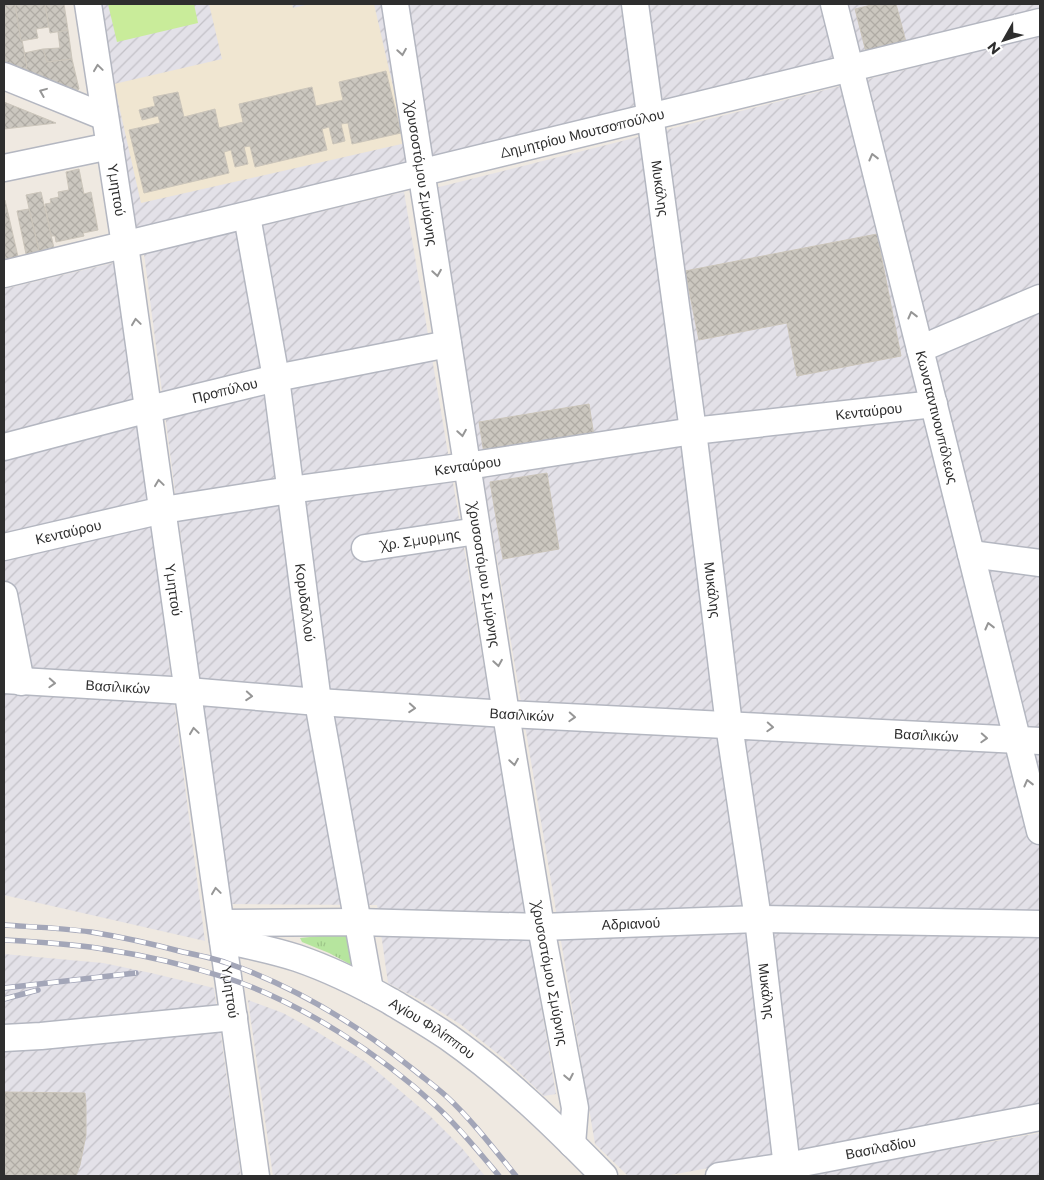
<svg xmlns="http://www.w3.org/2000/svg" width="1044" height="1180" font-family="Montserrat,sans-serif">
	<defs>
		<pattern id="industrial-furrows" width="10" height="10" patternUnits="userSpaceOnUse" patternTransform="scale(1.25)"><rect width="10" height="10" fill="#e3e1e8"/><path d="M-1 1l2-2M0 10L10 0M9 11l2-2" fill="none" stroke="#c3c1c7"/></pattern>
		<pattern id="grass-tufts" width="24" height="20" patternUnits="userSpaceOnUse" patternTransform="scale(1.25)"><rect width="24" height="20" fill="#b6e59e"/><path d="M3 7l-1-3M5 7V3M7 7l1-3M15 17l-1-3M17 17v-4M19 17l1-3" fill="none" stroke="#9dc588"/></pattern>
		<pattern id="building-cross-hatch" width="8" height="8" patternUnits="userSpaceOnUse" patternTransform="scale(1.25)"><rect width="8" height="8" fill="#cbc7bf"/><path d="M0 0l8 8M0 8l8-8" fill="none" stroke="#afaba4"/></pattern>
	</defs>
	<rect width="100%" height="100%" fill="#efe9e1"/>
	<g fill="url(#industrial-furrows)">
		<path d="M96,4H1040V9L134,231Z"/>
		<path d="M1040,36V1107L665,1176H628L595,1144L435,188Z"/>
		<path d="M404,192L556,1094L544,1096L507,1061L460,1024L428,1004L388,983L377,905L229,904L144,254Z"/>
		<path d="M117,262L205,941L4,895V289Z"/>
		<path d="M4,954L103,963L151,973L214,988L241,1176H4Z"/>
		<path d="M248,1000L283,1013L314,1030L366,1062L430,1116L461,1147L485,1176H273Z"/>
		<path d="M1040,1133V1176H800Z"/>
	</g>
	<path fill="#f0e6d1" d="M209,4H292L293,8L310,4H374L406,143L141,203L114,84L222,59Z"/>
	<path fill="url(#grass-tufts)" d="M350,933L357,968L329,953L302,942L300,938Z"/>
	<path fill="#c9ec9a" d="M108,4H194L198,23L117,42Z"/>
	<g fill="url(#building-cross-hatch)" stroke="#cbc5ba">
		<path d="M4,4H15L27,66L24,76L4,66Z"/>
		<path d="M15,4H45L49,27L36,29L38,38L21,41Z"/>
		<path d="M45,4H64L68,30L50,33Z"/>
		<path d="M875,4H896L906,42L866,52L855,9Z"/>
		<path d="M68,30L72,59L47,62L43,49L60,48L58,32Z"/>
		<path d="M43,49L47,62L72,59L79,89L70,98L24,76L27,66L24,53Z"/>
		<path d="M386,71L401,133L352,144L348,123L341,124L345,141L333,144L329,127L322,129L327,150L255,167L250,146L244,147L248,164L235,167L231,150L224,152L229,173L144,193L129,130L160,123L158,116L142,120L139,110L155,106L153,97L178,92L184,117L215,109L219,128L243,122L239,104L312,87L316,106L343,100L339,82Z"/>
		<path d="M4,102L56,123L4,129Z"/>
		<path d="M79,169L84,194L91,192L98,230L83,233L84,236L56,242L55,236H51L45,204L51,203L50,199L59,197L58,192L69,190L66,172Z"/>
		<path d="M41,192L54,248L39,251L26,195Z"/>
		<path d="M4,200H5L19,261L4,263Z"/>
		<path d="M29,209L39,251L26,254L17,211Z"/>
		<path d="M877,234L901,356L797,376L787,323L699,340L685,271Z"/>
		<path d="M589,404L594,436L484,454L479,422Z"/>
		<path d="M547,473L559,549L503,559L490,482Z"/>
		<path d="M4,1092L85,1093L86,1106V1135L80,1165L76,1176H4Z"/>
	</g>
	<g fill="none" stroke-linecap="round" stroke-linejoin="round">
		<defs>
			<g id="minor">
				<path id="s1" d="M88,4L125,245L256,1176"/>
				<path id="s2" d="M395,4L506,714L541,927L575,1108L572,1144"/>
				<path id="s3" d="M635,4L693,431L729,725L758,919L788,1176"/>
				<path id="s4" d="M834,4L1040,831"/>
				<path d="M4,76L105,117"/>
				<path d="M4,168L110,146"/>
				<path id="s5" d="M247,216L276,378L318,702L370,990"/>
				<path id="s6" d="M4,274L1040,22"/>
				<path d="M920,349L1040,298"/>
				<path id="s7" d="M4,447L149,409L276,378L448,344"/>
				<path id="s8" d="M4,547L163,510L290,490L467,466L693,431L934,404"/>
				<path id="s9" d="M365,548L477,531"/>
				<path d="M971,554L1040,563"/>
				<path d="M4,595L21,682"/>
				<path id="s10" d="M4,680L188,691L318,702L506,714L1040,741"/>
				<path id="s11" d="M221,923L358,922L541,927L758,919L1040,924"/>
				<path id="s12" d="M223,940C248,945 272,950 297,958C329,969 360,984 390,1001C410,1013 429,1024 448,1037C505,1077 556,1127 604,1176"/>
				<path d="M4,1038L41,1036L234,1017"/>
				<path id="s13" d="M719,1176L787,1166L1040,1117"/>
			</g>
		</defs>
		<use href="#minor" stroke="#b4b7c1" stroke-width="29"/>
		<use href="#minor" stroke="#fff" stroke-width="26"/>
		<defs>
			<g id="rail">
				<path d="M4,925C33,927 62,928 91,932C122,937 153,944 183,952C198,955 213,958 227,963C296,987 358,1025 414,1070C425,1079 436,1087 446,1096C472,1120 494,1149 516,1176"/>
				<path d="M4,940C39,942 75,944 109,950C149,956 189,966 227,978C300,1002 380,1054 436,1106C459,1127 479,1152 499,1176"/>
				<path d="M4,988L136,973"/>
				<path d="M4,999L38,990"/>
			</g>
		</defs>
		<use href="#rail" stroke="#a3a6b8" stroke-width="5.5"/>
		<use href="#rail" stroke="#fff" stroke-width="4" stroke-dasharray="11" stroke-linecap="butt"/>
	</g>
	<defs><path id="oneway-chevron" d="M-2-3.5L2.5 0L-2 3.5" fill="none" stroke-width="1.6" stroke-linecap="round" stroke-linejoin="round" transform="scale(1.25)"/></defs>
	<g stroke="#969696">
		<use href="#oneway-chevron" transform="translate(402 52) rotate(81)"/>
		<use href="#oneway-chevron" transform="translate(98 68) rotate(-98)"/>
		<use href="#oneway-chevron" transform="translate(43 92) rotate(-158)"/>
		<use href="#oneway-chevron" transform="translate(873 157) rotate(-104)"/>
		<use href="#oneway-chevron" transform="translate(437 273) rotate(81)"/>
		<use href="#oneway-chevron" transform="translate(912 315) rotate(-104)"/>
		<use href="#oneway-chevron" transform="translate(136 322) rotate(-98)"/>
		<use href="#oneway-chevron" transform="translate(462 433) rotate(81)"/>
		<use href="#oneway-chevron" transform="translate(159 483) rotate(-98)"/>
		<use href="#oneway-chevron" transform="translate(989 626) rotate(-104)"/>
		<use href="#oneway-chevron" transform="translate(498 663) rotate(81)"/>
		<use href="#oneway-chevron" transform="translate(52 683) rotate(3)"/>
		<use href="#oneway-chevron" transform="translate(249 696) rotate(4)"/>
		<use href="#oneway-chevron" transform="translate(412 708) rotate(4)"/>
		<use href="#oneway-chevron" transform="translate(572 717) rotate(3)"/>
		<use href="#oneway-chevron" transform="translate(770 727) rotate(3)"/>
		<use href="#oneway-chevron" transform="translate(194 731) rotate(-98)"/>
		<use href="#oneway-chevron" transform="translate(984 738) rotate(3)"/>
		<use href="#oneway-chevron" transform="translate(514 762) rotate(81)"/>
		<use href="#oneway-chevron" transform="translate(1028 783) rotate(-104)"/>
		<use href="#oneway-chevron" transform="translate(216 891) rotate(-98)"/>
		<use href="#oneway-chevron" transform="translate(569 1077) rotate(79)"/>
	</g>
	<g text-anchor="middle" stroke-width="4.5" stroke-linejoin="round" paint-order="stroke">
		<g font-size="14" fill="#2e2e2e" stroke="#fff">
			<text dy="5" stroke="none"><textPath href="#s6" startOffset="595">Δημητρίου Μουτσοπούλου</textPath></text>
			<text dy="5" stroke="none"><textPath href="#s2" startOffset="172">Χρυσοστόμου Σμύρνης</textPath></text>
			<text dy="5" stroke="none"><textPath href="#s3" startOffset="186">Μυκάλης</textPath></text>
			<text dy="5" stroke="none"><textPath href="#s1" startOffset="188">Υμηττού</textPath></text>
			<text dy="5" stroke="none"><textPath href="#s7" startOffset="228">Προπύλου</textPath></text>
			<text dy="5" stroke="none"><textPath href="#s8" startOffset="876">Κενταύρου</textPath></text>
			<text dy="5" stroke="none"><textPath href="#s4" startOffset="426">Κωνσταντινουπόλεως</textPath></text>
			<text dy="5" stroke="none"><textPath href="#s8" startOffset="471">Κενταύρου</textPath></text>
			<text dy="5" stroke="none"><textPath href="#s8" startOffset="66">Κενταύρου</textPath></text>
			<text dy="5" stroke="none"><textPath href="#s9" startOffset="56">Χρ. Σμυρμης</textPath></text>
			<text dy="5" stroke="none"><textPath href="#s2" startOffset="578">Χρυσοστόμου Σμύρνης</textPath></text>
			<text dy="5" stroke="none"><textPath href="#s1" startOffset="592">Υμηττού</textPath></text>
			<text dy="5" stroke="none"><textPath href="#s3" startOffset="591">Μυκάλης</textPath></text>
			<text dy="5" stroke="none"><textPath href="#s5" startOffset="391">Κορυδαλλού</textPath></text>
			<text dy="5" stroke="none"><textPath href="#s10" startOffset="114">Βασιλικών</textPath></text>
			<text dy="5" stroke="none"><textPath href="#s10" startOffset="519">Βασιλικών</textPath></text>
			<text dy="5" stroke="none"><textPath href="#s10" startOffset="924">Βασιλικών</textPath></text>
			<text dy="5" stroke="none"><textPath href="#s11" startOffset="410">Αδριανού</textPath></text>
			<text dy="5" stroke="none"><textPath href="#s2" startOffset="982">Χρυσοστόμου Σμύρνης</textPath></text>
			<text dy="5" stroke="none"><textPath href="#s1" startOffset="998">Υμηττού</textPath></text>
			<text dy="5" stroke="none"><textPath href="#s3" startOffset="996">Μυκάλης</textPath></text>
			<text dy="5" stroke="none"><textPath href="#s12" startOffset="229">Αγίου Φιλίππου</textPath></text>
			<text dy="5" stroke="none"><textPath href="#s13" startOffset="164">Βασιλαδίου</textPath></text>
		</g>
	</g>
	<rect width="1044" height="1180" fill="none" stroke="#2e2e2e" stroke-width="10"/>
	<g transform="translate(1004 40) rotate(231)" stroke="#ffffff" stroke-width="4" paint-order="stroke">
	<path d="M0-4L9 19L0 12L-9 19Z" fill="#2e2e2e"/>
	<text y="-8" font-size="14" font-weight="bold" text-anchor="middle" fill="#2e2e2e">N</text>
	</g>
</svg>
